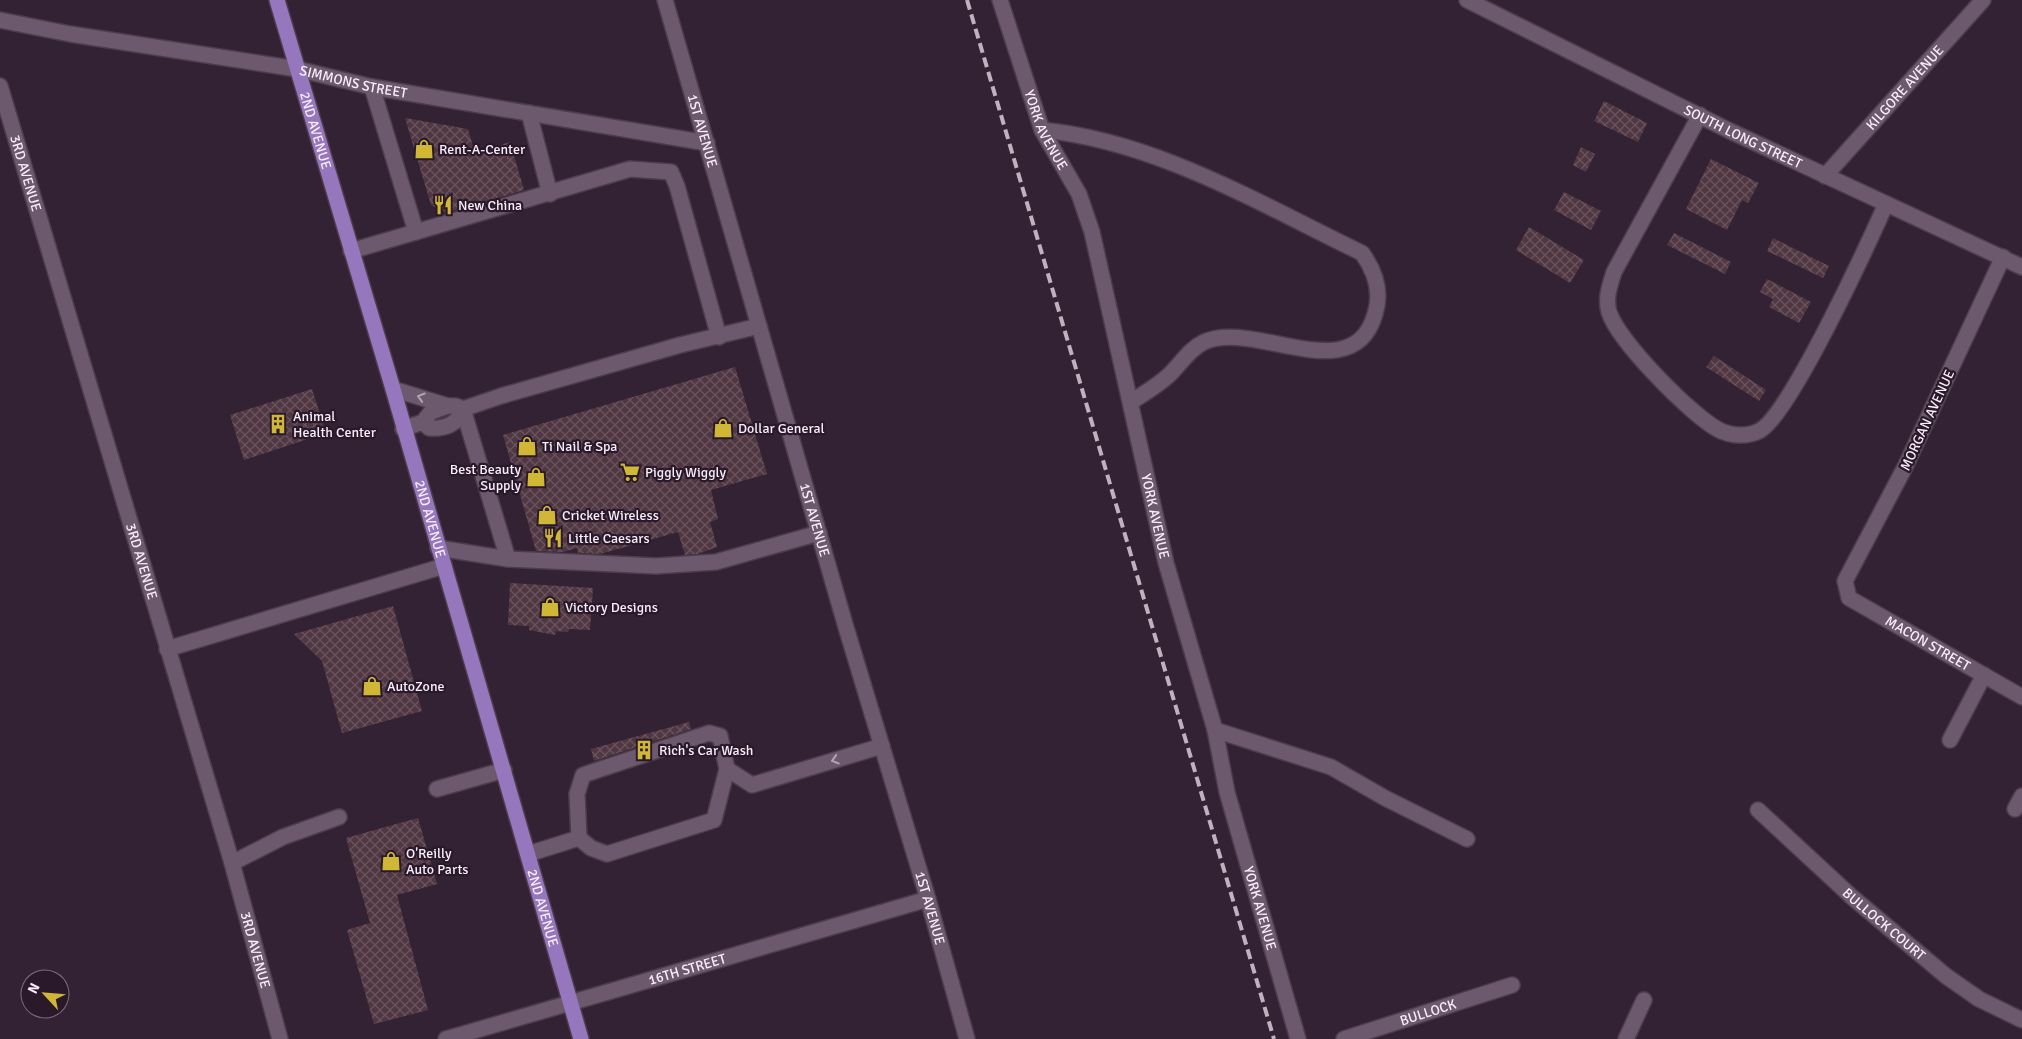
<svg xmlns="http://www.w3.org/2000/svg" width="2022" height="1039" font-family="Signika,sans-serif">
	<defs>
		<pattern id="building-cross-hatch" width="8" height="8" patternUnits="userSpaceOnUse" patternTransform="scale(1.25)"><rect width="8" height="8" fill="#503742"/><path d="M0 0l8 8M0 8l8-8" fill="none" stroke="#6a545e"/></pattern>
	</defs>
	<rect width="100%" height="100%" fill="#332234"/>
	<g fill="url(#building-cross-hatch)">
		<path d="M1604,101L1647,123L1638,142L1594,121Z"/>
		<path d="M405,118L468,129L475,153L510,142L524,190L446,213L431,205Z"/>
		<path d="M1581,147L1595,154L1586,172L1573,165Z"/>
		<path d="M1711,159L1759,183L1748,203L1742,200L1727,230L1686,209Z"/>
		<path d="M1564,192L1601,211L1591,230L1554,210Z"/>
		<path d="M1529,227L1584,260L1570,283L1516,250Z"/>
		<path d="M1674,233L1731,262L1725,274L1667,245Z"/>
		<path d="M1773,238L1829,266L1823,278L1767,251Z"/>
		<path d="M1767,279L1811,302L1799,323L1769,307L1773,299L1760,292Z"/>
		<path d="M1714,356L1766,390L1759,401L1706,367Z"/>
		<path d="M735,367L767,474L711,490L718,519L710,522L717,547L698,554L685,555L678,532L600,554L578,553L577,548L563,552L536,551L503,435Z"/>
		<path d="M312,389L326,433L244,460L230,415Z"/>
		<path d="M510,583L593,588L590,630L569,629L568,632L556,631L555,635L529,630V626L508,625Z"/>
		<path d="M393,606L422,711L342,733L322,661L294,634Z"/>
		<path d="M689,722L691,729L594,761L591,749Z"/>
		<path d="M418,818L437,884L397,895L428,1010L374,1024L347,930L370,923L346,838Z"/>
	</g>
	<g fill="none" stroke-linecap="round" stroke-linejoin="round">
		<defs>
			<g id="minor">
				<path id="s1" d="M665,0L845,624L928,899L967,1039"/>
				<path id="s2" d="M1000,0L1042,130L1079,194L1092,232L1166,563L1215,730L1227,792L1298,1039"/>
				<path id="s3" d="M1467,0L1730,131L2022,267"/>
				<path id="s4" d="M0,20L70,34L297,69L372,87L707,143"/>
				<path id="s5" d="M0,86L232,863L280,1039"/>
				<path d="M372,87L416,232"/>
				<path d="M529,113L550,194"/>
				<path d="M1700,115L1614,272C1610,285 1605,298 1609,312C1618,341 1692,416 1719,430C1731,436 1747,437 1759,431C1789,417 1869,242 1886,204"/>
				<path d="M1042,130C1156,141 1260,204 1362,253C1375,271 1382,292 1375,314C1353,391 1254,319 1204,342C1189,349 1180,365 1168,376C1157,386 1143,394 1131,402"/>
				<path id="s6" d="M1825,176L1983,0"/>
				<path d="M351,251L630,169L671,172L677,186L719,337"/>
				<path id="s7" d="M2003,257L1905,467L1845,581L1849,598L2022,697"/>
				<path d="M393,389L448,406"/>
				<path d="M463,409L501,396L680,345L759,326"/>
				<path d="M423,422L429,428C444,429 458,425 463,409"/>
				<path d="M403,429L423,422L431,412L448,406H456L463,409L508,559"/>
				<path d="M438,548L508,559L656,566L716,562L819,533"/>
				<path d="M167,649L444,566"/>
				<path d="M1215,730L1331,767L1385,798L1467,839"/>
				<path d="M709,733L720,736L727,769L714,820L607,854L591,848L579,838L577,794L583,775Z"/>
				<path d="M1950,740L1984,675"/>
				<path d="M727,769L752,785L882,746"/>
				<path d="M437,789L504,770"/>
				<path d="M2015,809L2022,796"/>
				<path id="s8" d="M1758,810L1852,897L1946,976L1979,999L2022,1020"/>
				<path d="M528,854L579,838"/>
				<path d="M232,863L283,837L339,817"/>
				<path id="s9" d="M446,1039L928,899"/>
				<path id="s10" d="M1344,1039L1512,985"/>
				<path d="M1626,1039L1644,1000"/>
			</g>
			<g id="major">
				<path id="s11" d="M277,0L393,389L581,1039"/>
			</g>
		</defs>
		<use href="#minor" stroke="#4c3d4c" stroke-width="18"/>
		<use href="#major" stroke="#4c3d4c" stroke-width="18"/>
		<use href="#minor" stroke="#6d596d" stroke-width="15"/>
		<use href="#major" stroke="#9677bd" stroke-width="15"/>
		<path stroke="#bfb2bf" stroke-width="4" stroke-dasharray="10 5" stroke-linecap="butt" d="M967,0L1274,1039"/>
	</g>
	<defs><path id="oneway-chevron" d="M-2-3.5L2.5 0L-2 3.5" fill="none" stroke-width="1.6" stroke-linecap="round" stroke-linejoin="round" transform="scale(1.25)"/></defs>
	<g stroke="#b2a3b2">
		<use href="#oneway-chevron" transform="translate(421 397) rotate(-163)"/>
		<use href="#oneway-chevron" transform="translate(835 760) rotate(163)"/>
	</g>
	<defs>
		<symbol id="shop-bare" viewBox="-9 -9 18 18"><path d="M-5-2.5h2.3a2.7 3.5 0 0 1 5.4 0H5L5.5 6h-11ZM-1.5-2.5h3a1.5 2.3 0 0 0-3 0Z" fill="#d1b736" stroke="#29192a" stroke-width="2.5" paint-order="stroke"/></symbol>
		<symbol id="restaurant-bare" viewBox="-9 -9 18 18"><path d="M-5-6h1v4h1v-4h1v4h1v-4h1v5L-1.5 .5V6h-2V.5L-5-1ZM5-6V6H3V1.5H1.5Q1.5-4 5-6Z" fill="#d1b736" stroke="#29192a" stroke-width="2.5" paint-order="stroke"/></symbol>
		<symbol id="building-bare" viewBox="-9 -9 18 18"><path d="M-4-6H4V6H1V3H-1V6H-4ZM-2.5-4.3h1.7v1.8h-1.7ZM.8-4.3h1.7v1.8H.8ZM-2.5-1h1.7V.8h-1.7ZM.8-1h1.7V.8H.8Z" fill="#d1b736" stroke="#29192a" stroke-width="2.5" paint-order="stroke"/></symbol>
		<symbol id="supermarket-bare" viewBox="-9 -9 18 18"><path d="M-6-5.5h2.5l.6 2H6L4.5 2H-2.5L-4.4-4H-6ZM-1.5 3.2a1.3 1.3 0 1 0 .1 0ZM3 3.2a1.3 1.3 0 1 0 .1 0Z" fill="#d1b736" stroke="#29192a" stroke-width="2.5" paint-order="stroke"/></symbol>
	</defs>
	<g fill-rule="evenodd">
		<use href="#shop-bare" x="410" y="135" width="28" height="28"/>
		<use href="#restaurant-bare" x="429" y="191" width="28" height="28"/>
		<use href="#building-bare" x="264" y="410" width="28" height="28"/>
		<use href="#shop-bare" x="709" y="414" width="28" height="28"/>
		<use href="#shop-bare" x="513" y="432" width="28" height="28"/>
		<use href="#supermarket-bare" x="616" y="458" width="28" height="28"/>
		<use href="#shop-bare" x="522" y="463" width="28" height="28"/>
		<use href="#shop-bare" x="533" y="501" width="28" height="28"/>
		<use href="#restaurant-bare" x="539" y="524" width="28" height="28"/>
		<use href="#shop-bare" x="536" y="593" width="28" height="28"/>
		<use href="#shop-bare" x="358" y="672" width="28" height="28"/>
		<use href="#building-bare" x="630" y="736" width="28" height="28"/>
		<use href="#shop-bare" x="377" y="847" width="28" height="28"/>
	</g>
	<g text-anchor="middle" stroke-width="4.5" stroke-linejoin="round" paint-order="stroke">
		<g font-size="14" fill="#f8edf8" stroke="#29192a">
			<text dy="5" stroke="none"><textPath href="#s4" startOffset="359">SIMMONS STREET</textPath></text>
			<text dy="5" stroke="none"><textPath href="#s6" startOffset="119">KILGORE AVENUE</textPath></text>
			<text dy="5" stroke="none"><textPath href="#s2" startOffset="138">YORK AVENUE</textPath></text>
			<text dy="5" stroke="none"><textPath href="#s11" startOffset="136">2ND AVENUE</textPath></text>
			<text dy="5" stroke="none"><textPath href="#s1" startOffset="136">1ST AVENUE</textPath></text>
			<text dy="5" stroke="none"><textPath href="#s3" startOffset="308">SOUTH LONG STREET</textPath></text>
			<text dy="5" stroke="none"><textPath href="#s5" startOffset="91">3RD AVENUE</textPath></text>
			<text transform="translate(1927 420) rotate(-65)" y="5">MORGAN AVENUE</text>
			<text dy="5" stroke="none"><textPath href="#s2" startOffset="542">YORK AVENUE</textPath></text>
			<text dy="5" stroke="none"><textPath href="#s11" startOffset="541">2ND AVENUE</textPath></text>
			<text dy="5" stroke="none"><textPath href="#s1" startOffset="541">1ST AVENUE</textPath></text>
			<text dy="5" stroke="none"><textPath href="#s5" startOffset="496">3RD AVENUE</textPath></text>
			<text dy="5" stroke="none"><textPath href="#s7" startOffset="469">MACON STREET</textPath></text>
			<text dy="5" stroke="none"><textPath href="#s2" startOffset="948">YORK AVENUE</textPath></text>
			<text dy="5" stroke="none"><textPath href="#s11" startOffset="946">2ND AVENUE</textPath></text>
			<text dy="5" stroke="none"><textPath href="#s1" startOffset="946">1ST AVENUE</textPath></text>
			<text dy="5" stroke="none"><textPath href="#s8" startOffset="170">BULLOCK COURT</textPath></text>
			<text dy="5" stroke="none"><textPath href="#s5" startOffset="901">3RD AVENUE</textPath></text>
			<text dy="5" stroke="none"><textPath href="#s9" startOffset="251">16TH STREET</textPath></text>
			<text dy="5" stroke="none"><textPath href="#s10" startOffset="88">BULLOCK</textPath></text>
		</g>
		<g font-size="14" fill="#f8edf8" stroke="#29192a" text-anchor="start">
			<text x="439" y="154">Rent-A-Center</text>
			<text x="458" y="210">New China</text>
			<text x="293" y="421">Animal<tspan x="293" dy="16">Health Center</tspan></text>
			<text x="738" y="433">Dollar General</text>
			<text x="542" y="451">Ti Nail &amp; Spa</text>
			<text x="521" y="474" text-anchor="end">Best Beauty<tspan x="521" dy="16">Supply</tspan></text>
			<text x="645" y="477">Piggly Wiggly</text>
			<text x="562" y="520">Cricket Wireless</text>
			<text x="568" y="543">Little Caesars</text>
			<text x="565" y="612">Victory Designs</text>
			<text x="387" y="691">AutoZone</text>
			<text x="659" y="755">Rich's Car Wash</text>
			<text x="406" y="858">O'Reilly<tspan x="406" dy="16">Auto Parts</tspan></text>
		</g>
	</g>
	<g transform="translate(45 994) rotate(296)"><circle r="24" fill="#29192a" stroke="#7c6e7c"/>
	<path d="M0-4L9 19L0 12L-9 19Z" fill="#d1b736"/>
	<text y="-8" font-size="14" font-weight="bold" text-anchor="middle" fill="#f8edf8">N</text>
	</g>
</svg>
